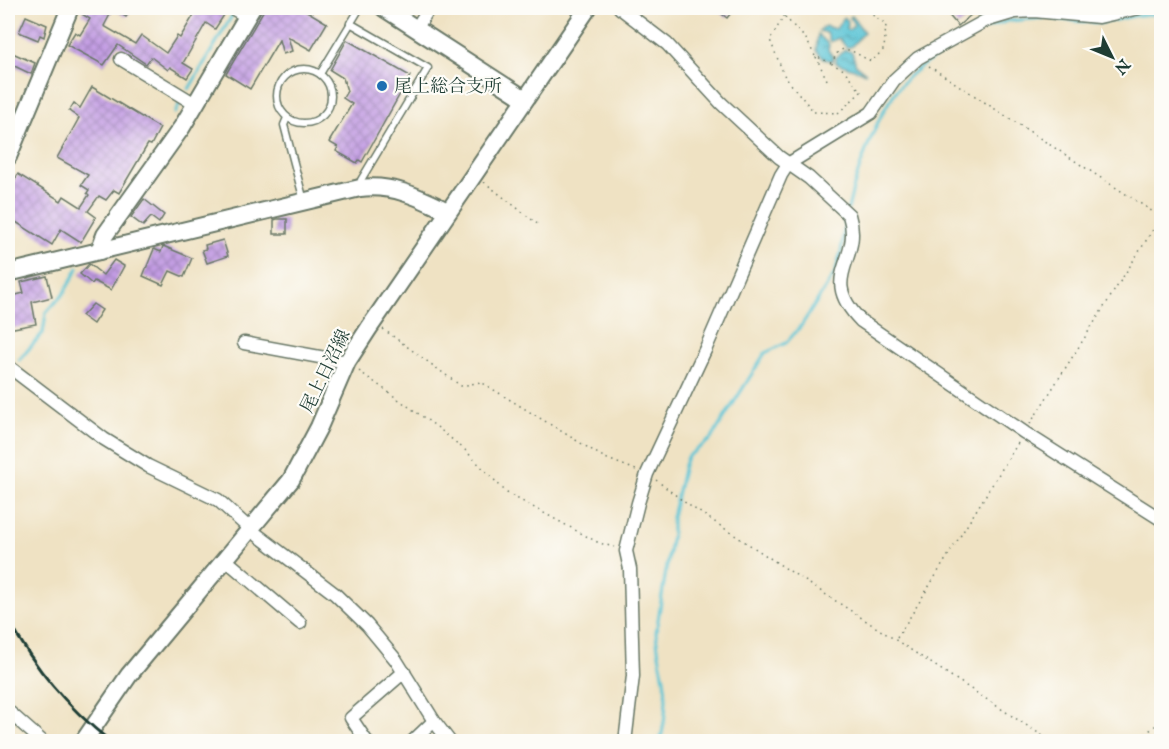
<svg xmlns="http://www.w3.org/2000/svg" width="1169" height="749" font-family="'IM FELL English','Noto Serif JP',serif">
	<defs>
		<pattern id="water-ripples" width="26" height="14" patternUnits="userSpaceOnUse" patternTransform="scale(1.5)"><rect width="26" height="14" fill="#5ac4d5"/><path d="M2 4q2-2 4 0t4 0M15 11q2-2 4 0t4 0" fill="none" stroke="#4aa0ae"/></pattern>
		<pattern id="building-cross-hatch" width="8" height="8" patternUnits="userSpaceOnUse" patternTransform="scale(1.5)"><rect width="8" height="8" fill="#c29be3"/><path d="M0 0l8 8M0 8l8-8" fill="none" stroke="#9d80b9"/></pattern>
	</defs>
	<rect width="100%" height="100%" fill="#fdfcf7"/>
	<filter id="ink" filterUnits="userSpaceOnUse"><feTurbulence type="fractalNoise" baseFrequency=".0167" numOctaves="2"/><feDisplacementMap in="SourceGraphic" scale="12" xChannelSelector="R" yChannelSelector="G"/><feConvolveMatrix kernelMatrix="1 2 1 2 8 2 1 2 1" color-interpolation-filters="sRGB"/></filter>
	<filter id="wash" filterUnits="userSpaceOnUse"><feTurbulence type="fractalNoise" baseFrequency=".008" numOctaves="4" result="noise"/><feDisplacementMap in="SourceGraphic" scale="24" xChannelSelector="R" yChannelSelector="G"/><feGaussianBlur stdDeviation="1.35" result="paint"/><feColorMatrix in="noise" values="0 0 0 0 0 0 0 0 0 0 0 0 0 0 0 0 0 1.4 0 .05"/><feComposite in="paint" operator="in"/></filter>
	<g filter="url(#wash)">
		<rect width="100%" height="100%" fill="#efe2c3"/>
		<g fill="url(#water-ripples)" stroke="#3c8084" stroke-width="1.5">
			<path d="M852,16L864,32L851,47H846L839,38L830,42L827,33L819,31L825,26L836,29L844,17L848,21L846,29L849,30L854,25L850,17Z"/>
			<path d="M818,34L829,45L828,50L833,57L832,61L825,59L816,51Z"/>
			<path d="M845,50L852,52L856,65L866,73L836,63V57Z"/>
		</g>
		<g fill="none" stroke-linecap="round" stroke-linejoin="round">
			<g stroke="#5ac4d5" stroke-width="3">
				<path d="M1054,19L1101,23L1138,15L1162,14"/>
				<path d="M978,31L1007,21L1044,18"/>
				<path d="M189,89L233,14"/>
				<path d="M175,113L180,103"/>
				<path d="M848,209C856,173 877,113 901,85C914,69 932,59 949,48"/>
				<path d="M19,360L43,333L46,313L64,293L78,268"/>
				<path d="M660,742C665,722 668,700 664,679C661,663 657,649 656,632L672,534V517L684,465L687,457L711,439L765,353L786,343L801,326L835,273L841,252L845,221"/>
			</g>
		</g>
		<g id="blocks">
			<g fill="url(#building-cross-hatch)">
				<path d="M86,8H132L126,17L113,9L104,26L135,44L141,35L166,53L177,36L180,38L198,8H211L224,15L215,29L206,23L190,51L183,63L193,69L187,78L170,67L168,70L151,57L146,64L118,45L104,65L67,45L75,32L80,35L90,19L82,14Z"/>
				<path d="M265,8H307L305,10L327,23L311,50L288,37L292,51L283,54L279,40L250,89L226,74Z"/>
				<path d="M714,8H735L727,18Z"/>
				<path d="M953,8H979L958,26L947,13Z"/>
				<path d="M26,16L47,25L44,37L40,35L38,40L19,32Z"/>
				<path d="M347,40L410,76L362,162L359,160L357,163L336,151L338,147L329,142L352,104L343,98L347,91L343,78L330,70Z"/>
				<path d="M8,51L35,63L31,74L8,63Z"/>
				<path d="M92,87L160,128L151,145L148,144L119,193L114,190L106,200L99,196L88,211L96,217L81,242L61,229L52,245L8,217V191L18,174L61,201L64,196L81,207L89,195L87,193L89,190L81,185L88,175L57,158L79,118L69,111L74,103L80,108Z"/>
				<path d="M144,199L164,215L159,223L151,217L143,226L131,217Z"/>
				<path d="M277,219H287V234H274V220Z"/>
				<path d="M223,240L228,256L207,263L202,250L206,249L205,245Z"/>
				<path d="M163,246L192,258L184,277L170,271L163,285L143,276L154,249L161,252Z"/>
				<path d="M114,260L124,266L111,290L94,281L92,284L80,274L89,264L103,275Z"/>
				<path d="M47,276L52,297L32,302L36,324L8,329V297L24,293L21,282Z"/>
				<path d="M93,304L102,310L93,324L82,316Z"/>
			</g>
		</g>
	</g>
	<g filter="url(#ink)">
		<use href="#blocks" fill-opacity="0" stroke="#687766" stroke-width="1.5"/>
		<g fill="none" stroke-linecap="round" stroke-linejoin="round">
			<defs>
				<g id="lane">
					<path d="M350,23L428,68L361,180L360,188"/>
					<circle cx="304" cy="96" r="27"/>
					<path d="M320,74L360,8"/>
					<path d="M287,118L284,125L304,201"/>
				</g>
				<g id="street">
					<path d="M232,8L246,16"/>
					<path d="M620,8L667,44L721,103L779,157L809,178L849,215C864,262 816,275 861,321L1025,433L1162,520"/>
					<path d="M416,29L429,8"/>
					<path d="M121,59L195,104"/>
					<path d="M244,343L347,362"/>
					<path d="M8,366L104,439L148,466L218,500L251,530L335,594L367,625L396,660L434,721L450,742"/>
					<path d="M226,560L300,623"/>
					<path d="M8,711L43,742"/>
					<path d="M367,742L351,718L404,672"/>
					<path d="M412,742L434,721"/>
					<path d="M625,742L633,676L630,569L626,551L638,503L647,474L706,348L781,175L788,164L871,113L894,80L918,58L985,21L1015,12L1034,11L1099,17L1139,8"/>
				</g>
				<g id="secondary">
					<path d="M384,8L525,99"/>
					<path d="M8,157L70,8"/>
					<path d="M99,251L105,235L182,127L252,8"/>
					<path d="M8,273L360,188C392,184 419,197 447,211"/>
					<path d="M83,742L129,675L291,480L319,427L347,362L369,328L588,8"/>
				</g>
			</defs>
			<use href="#lane" stroke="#687766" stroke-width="9"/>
			<use href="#street" stroke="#687766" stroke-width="15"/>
			<use href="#secondary" stroke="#687766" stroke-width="20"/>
			<g stroke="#687766" stroke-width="1.5" stroke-dasharray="1.5 4.5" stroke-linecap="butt">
				<path d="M730,8L737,12L741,8"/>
				<path d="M794,8L784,16L770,40L785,77L814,112L838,113L861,92L844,70L832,64L836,54L843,49C855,50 861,58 872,61L884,49L886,24L862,8"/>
				<path d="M785,17L806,39L815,56L831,63"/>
				<path d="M816,57L827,80"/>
				<path d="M929,66L1161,217"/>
				<path d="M484,182L540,226"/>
				<path d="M383,329L461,386L481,382L605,458L636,470"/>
				<path d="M359,371L437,427L465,450L507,493L599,543L614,547"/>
				<path d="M1030,424L1161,217"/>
				<path d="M656,480L687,504L1052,742"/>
				<path d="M897,638L1018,443"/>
				<path d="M1136,742L1162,720"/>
			</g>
			<use href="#lane" stroke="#fff" stroke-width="6"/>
			<use href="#street" stroke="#fff" stroke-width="12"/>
			<use href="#secondary" stroke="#fff" stroke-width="16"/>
			<path stroke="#1f3d34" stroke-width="3" d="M8,619C36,670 64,704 111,742"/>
		</g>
	</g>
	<circle fill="#1f6fb2" stroke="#fdfcf7" stroke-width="2" cx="382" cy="86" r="6"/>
	<g text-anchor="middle" stroke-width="4.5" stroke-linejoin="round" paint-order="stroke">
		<g font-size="18" fill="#1f3d34" stroke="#fdfcf7" text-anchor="start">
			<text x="394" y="92">尾上総合支所</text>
		</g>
		<g font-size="18" fill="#1f3d34" stroke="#fdfcf7">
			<text transform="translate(325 371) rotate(-64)" y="6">尾上日沼線</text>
		</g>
	</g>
	<rect width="1169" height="749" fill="none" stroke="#fdfcf7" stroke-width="30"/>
	<g transform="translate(1112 57) rotate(133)" stroke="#fdfcf7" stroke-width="4.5" paint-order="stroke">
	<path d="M0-4.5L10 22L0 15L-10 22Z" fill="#1f3d34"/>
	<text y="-9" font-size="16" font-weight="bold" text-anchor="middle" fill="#1f3d34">N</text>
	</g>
</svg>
